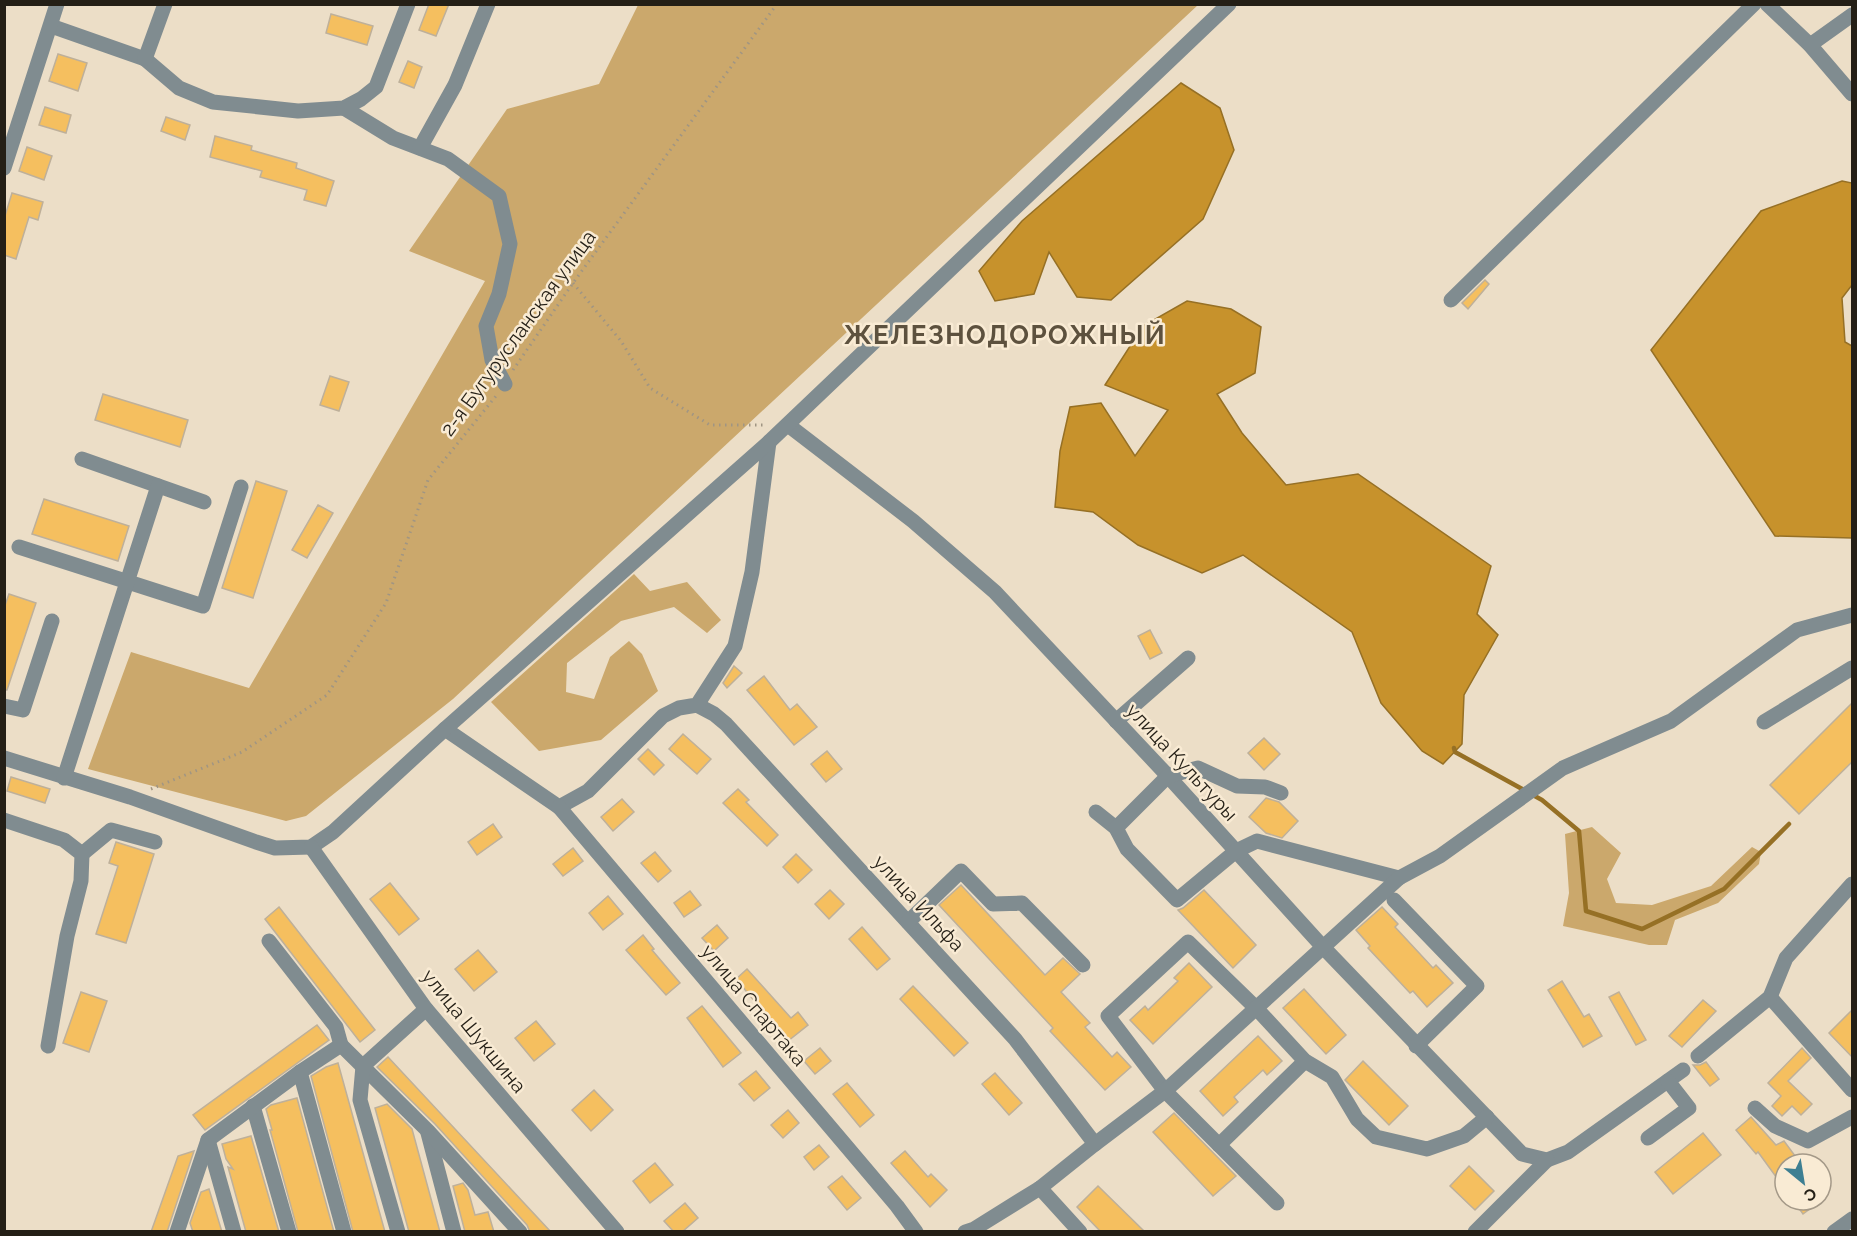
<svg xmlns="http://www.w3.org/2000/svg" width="1857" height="1236" font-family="Raleway,sans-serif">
	<rect width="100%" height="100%" fill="#ecdec7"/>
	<g fill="#cba86c">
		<path d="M638,5H1198L453,699L306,816L286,821L88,769L131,652L249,688L485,281L409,251L507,109L599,84Z"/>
		<path d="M634,574L650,591L687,582L721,620L707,633L674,607L621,621L567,663L566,692L594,699L610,657L629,641L642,654L658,691L601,740L539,751L491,702Z"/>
		<path d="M1592,827L1621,853L1607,879L1616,903L1652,905L1711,886L1752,847L1761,852L1759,864L1718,903L1675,920L1667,945H1649L1563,926L1569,893L1565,834Z"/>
	</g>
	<g fill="#c7922c" stroke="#967025" stroke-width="1.5">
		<path d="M1181,83L1220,108L1234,150L1203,219L1111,300L1077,297L1049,252L1034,294L995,301L979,271L1022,221Z"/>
		<path d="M1842,181L1852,183V285L1842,298L1845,342L1852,346V538L1775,536L1651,350L1761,211Z"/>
		<path d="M1187,301L1231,309L1261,327L1255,373L1217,394L1242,433L1286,485L1358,474L1491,566L1477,614L1498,635L1464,695L1462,744L1443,764L1422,751L1381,703L1352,632L1243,555L1202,573L1138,545L1093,512L1055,507L1060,451L1070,407L1101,403L1135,456L1168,410L1105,385L1143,326Z"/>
	</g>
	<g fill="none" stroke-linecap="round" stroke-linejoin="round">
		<path stroke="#967025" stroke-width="4.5" d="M1454,748L1455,752L1542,800L1579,831L1586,911L1642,929L1724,889L1789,824"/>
	</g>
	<g fill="#f5bf5f" stroke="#beb09a" stroke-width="1.5">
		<path d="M429,4H449L436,36L419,30Z"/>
		<path d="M331,14L373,26L367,45L326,33Z"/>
		<path d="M58,54L87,63L78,91L49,81Z"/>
		<path d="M408,61L422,67L414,88L399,82Z"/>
		<path d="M45,107L71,115L66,133L39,125Z"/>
		<path d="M166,117L190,125L185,140L161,131Z"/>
		<path d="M215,136L252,146L251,150L297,163L296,168L334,181L326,206L304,200L307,190L260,177L262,171L210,157Z"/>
		<path d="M27,147L52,156L44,180L19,171Z"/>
		<path d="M12,193L43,202L38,220L29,217L16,259L4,255V219Z"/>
		<path d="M1485,280L1489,284L1468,309L1462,303Z"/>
		<path d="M330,376L349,382L339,411L320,405Z"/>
		<path d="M103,394L188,420L180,447L95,420Z"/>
		<path d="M256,481L287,491L253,598L222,588Z"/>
		<path d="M44,499L129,526L118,561L32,534Z"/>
		<path d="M318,505L333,513L307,558L292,550Z"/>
		<path d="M9,594L36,603L7,690H4V608Z"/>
		<path d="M1150,630L1162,653L1150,659L1138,636Z"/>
		<path d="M734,666L742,673L727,688L723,683Z"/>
		<path d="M764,676L790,710L797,704L817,727L794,745L747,690Z"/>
		<path d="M1852,703V762L1799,814L1770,785Z"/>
		<path d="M683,734L711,759L697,774L669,749Z"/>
		<path d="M1264,738L1280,754L1264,770L1248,753Z"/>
		<path d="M648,749L664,765L654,775L638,759Z"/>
		<path d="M827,751L842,769L826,782L811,764Z"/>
		<path d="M11,777L50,789L45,803L7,791Z"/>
		<path d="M738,789L749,800L746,802L778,835L767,846L723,803Z"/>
		<path d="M1266,798L1279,802L1298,821L1282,838L1266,833L1249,817Z"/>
		<path d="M622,799L634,812L613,831L601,817Z"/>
		<path d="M493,824L502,837L477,855L468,842Z"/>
		<path d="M116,842L154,854L126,943L96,934L118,866L109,863Z"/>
		<path d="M573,848L583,861L563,876L553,864Z"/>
		<path d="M655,852L671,871L658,882L641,863Z"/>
		<path d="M796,854L812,870L798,883L783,867Z"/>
		<path d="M390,883L419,919L399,935L370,899Z"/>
		<path d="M961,885L1045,975L1063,958L1080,974L1061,992L1090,1023L1085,1027L1112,1057L1117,1052L1131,1067L1105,1090L1050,1031L1053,1028L939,905Z"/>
		<path d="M830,890L844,904L829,919L815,904Z"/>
		<path d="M1204,890L1256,945L1233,968L1178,910L1183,908Z"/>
		<path d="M690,891L701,905L684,917L674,903Z"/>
		<path d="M608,896L623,914L603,930L589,913Z"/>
		<path d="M279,907L375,1030L360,1042L265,919Z"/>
		<path d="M1382,907L1398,924L1395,927L1433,968L1436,965L1453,983L1427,1007L1413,991L1410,993L1368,948L1370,946L1356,930Z"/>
		<path d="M717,925L728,938L714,951L702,938Z"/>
		<path d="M862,927L890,959L877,970L849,939Z"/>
		<path d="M643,935L654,949L652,950L680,983L666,995L626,950Z"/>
		<path d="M478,950L497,972L474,991L455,969Z"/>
		<path d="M1189,963L1212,987L1153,1044L1130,1020L1145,1006L1148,1010L1178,981L1174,978Z"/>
		<path d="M747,969L791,1018L798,1012L808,1025L788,1041L736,979Z"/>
		<path d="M1562,981L1584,1017L1589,1014L1602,1036L1583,1047L1548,990Z"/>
		<path d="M913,986L968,1043L954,1056L900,999Z"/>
		<path d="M1304,989L1346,1035L1326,1054L1283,1008Z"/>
		<path d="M81,992L107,1001L89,1052L63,1043Z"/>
		<path d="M1619,992L1646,1040L1636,1045L1609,997Z"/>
		<path d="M1703,1000L1716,1011L1682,1047L1669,1036Z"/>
		<path d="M702,1006L741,1053L723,1067L687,1018Z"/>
		<path d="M1852,1010V1057L1829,1033Z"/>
		<path d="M536,1021L555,1044L534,1061L515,1038Z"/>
		<path d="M317,1025L329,1040L205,1130L193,1115Z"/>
		<path d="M1258,1036L1282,1061L1267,1075L1263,1070L1234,1097L1238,1102L1223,1116L1200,1091Z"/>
		<path d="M820,1048L831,1061L815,1074L804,1061Z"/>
		<path d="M1802,1048L1811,1058L1788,1081L1812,1104L1801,1115L1792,1106L1782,1116L1772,1106L1781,1096L1768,1083Z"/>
		<path d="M388,1057L551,1232H530L527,1225L435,1124L377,1067Z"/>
		<path d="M1363,1061L1408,1106L1389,1125L1345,1080Z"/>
		<path d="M1706,1062L1719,1079L1710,1086L1693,1065H1700Z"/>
		<path d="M338,1063L385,1232H353L311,1076L326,1067Z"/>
		<path d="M756,1071L770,1088L754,1101L739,1084Z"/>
		<path d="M995,1073L1022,1103L1009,1115L982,1084Z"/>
		<path d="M847,1083L874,1115L860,1127L833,1094Z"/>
		<path d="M594,1090L613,1110L591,1131L572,1110Z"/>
		<path d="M297,1098L334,1232H298L270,1130H272L266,1109L271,1105Z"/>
		<path d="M387,1104L412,1129L440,1232H409L375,1108Z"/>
		<path d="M788,1110L799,1123L783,1138L771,1125Z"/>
		<path d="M1174,1113L1236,1176L1213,1196L1153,1132Z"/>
		<path d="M1751,1117L1776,1145L1784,1141L1801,1164H1785V1189L1758,1152L1756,1154L1736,1130Z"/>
		<path d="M1703,1133L1721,1155L1673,1194L1655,1172Z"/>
		<path d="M251,1136L279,1232H246L228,1167L233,1169L226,1159L222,1144Z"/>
		<path d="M819,1145L829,1157L814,1170L804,1157Z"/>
		<path d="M194,1151L167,1232H151L178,1156Z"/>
		<path d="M905,1151L928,1177L931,1174L947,1190L930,1207L891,1163Z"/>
		<path d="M655,1163L673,1185L650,1203L633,1181Z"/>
		<path d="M1469,1166L1494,1191L1475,1210L1450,1186Z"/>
		<path d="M842,1176L861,1198L847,1210L828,1187Z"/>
		<path d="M463,1183L468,1190L475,1215L488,1212L494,1232H465L453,1186Z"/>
		<path d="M1098,1186L1145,1232H1101L1077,1207Z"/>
		<path d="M209,1189L222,1232H193L190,1223L201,1192Z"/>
		<path d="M1793,1200H1822L1803,1214Z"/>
		<path d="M685,1203L698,1218L682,1232H674L664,1221Z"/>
	</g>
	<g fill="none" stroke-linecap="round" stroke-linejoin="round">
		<g stroke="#a09583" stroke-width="3" stroke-dasharray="1.5 4.5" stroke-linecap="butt">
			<path d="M573,283L621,341L650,388L710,425H765"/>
			<path d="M513,370L573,283L777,4"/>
			<path d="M151,789L242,752L327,695L386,603L428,480L496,396"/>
		</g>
		<g stroke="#808c90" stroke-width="15">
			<path d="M1767,4L1810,45L1852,94"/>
			<path d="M51,26L145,59L179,88L213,102L298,111L344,108L361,99L376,87L408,4"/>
			<path d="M1810,45L1852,15"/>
			<path d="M145,59L165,4"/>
			<path d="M344,108L393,138L448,159L499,196L510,244L499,294L486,326L492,360L505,384"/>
			<path d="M420,148L455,85L488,4"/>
			<path d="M4,168L57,4"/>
			<path d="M1451,300L1754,4"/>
			<path d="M788,425L913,521L995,592L1168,776L1322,946L1522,1154L1547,1160L1568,1152L1683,1070"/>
			<path d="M82,459L204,502"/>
			<path d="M19,547L203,606L241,487"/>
			<path d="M697,705L714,714L726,724L1015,1039L1095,1144"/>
			<path d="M4,706L23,710L52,621"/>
			<path d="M1116,721L1188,658"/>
			<path d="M1764,722L1852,668"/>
			<path d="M445,729L559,807L588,791L663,716L679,708L697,705L735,646L752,572L769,442"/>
			<path d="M4,758L130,797L256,842L275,848L311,847L333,832L445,729L769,442L1229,4"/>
			<path d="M64,778L158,486"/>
			<path d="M559,807L897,1206L916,1232"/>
			<path d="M1096,812L1116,828L1127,849L1177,900L1236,851L1257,841L1399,878"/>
			<path d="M4,820L64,840L82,854L81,881L67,936L48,1046"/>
			<path d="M1116,828L1168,776L1198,768L1237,786L1265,787L1281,793"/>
			<path d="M311,847L426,1009L617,1232"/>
			<path d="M82,854L111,830L155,842"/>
			<path d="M1394,900L1477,986L1416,1046"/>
			<path d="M908,922L961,871L993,904L1022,903L1083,965"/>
			<path d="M269,941L336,1027L341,1045"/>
			<path d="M1770,997L1852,1090"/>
			<path d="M1698,1056L1770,997L1786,958L1852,884"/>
			<path d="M300,1072L344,1232"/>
			<path d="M253,1106L289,1232"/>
			<path d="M1755,1108L1775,1126L1808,1141L1852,1117"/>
			<path d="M428,1133L454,1232"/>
			<path d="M1648,1138L1689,1108L1668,1081"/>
			<path d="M208,1140L234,1232"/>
			<path d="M1219,1145L1305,1061"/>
			<path d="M1040,1188L1080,1232"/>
			<path d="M1277,1203L1165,1091L1108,1016L1188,942L1257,1009L1305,1061L1332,1077L1357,1119L1376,1137L1427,1149L1464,1136L1487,1117"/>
			<path d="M177,1232L208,1140L300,1072L341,1045L428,1131L520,1232"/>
			<path d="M398,1232L360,1100L363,1066L426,1009"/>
			<path d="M965,1232L974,1229L1040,1188L1095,1144L1165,1091L1399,878L1440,856L1563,768L1671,721L1797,630L1852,615"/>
			<path d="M1475,1232L1547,1160"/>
			<path d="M1834,1232L1852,1219"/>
		</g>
	</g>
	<g text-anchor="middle" stroke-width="5" stroke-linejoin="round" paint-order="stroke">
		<g font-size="20" fill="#241f16" stroke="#f9ebd4">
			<text transform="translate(518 333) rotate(-54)" y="7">2-я Бугурусланская улица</text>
			<text transform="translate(1182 762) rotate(47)" y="7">улица Культуры</text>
			<text transform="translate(919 903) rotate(47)" y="7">улица Ильфа</text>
			<text transform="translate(754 1005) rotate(50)" y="7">улица Спартака</text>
			<text transform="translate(474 1031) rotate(51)" y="7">улица Шукшина</text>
		</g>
		<g font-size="26" font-weight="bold" letter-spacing="1.5" fill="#5d513e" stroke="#f9ebd4">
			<text x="1005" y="344">ЖЕЛЕЗНОДОРОЖНЫЙ</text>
		</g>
	</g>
	<rect width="1857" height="1236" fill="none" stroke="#241f16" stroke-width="12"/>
	<g transform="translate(1803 1182) rotate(150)"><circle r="28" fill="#f9ebd4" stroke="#a49988" stroke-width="1.5"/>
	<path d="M0-4.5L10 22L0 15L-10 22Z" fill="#3e7f92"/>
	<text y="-9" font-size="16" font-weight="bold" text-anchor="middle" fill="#241f16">С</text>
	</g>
</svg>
